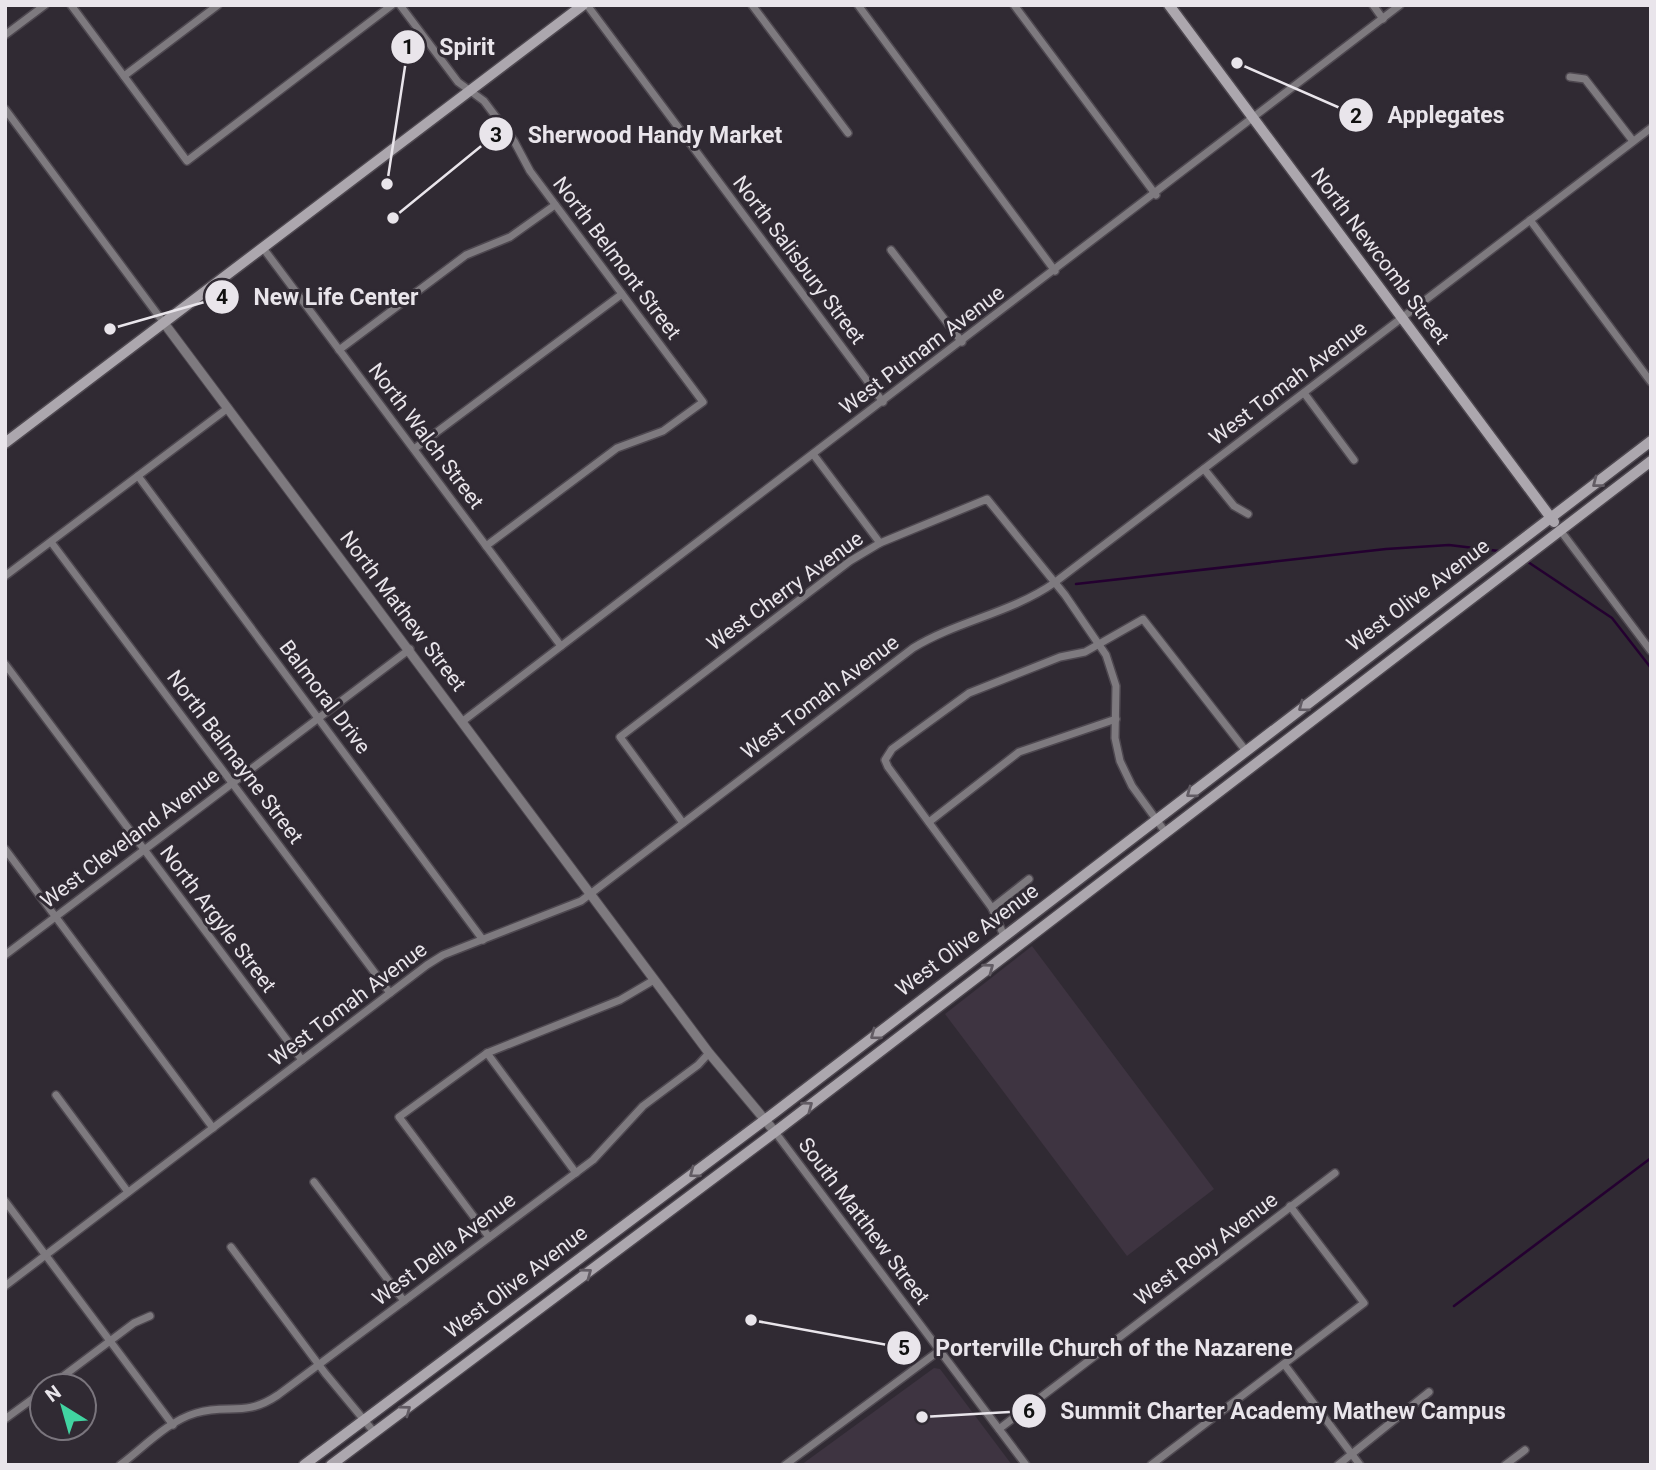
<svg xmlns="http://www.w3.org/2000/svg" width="1656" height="1470" font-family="Roboto,sans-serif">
	<rect width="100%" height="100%" fill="#302a33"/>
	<g fill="#3e3441">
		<path d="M1032,946L1214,1189L1127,1256L945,1014Z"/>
		<path d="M934,1368L940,1369L1012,1465H801Z"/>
	</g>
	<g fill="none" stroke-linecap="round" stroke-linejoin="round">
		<g stroke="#240030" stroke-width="2.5">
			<path d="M1525,560L1612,618L1651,668"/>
			<path d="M1076,584L1386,549L1449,545L1499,551"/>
			<path d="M1454,1306L1651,1158"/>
		</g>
		<defs>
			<g id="minor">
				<path d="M71,5L187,161L392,5"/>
				<path d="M400,5L458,82L484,101L514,141L530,171L703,402L663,431L617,448L486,546"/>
				<path d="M587,5L883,402"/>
				<path d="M752,5L848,133"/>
				<path d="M858,5L1055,271"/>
				<path d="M1014,5L1156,195"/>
				<path d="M1373,5L1383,19"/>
				<path d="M5,35L45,5"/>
				<path d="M124,76L218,5"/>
				<path d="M1570,77L1585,79L1633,141"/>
				<path d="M5,109L164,323"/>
				<path d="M1530,220L1651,382"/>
				<path d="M263,248L561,646"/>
				<path d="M891,250L962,342"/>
				<path d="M339,350L466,255L510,237L555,205"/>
				<path d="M1304,393L1354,460"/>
				<path d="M414,449L622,294"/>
				<path d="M813,454L880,543"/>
				<path d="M1204,469L1234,506L1248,514"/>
				<path d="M138,476L483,940"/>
				<path d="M1560,530L1651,651"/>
				<path d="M51,542L390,993"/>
				<path d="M5,576L228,408"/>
				<path d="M5,664L302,1060"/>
				<path d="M463,721L1400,5"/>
				<path d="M929,822L1019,752L1116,719"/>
				<path d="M683,823L620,737L850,561L880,543L987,499L1065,595L1106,655L1116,686L1115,738L1120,761L1132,786L1166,833"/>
				<path d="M5,849L213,1128"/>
				<path d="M992,908L1029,879"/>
				<path d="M1004,936L992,908L888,767L885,760L892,749L969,693L1060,657L1085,652L1143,619L1246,751"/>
				<path d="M5,955L410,649"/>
				<path d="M487,1053L576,1173"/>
				<path d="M56,1095L128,1192"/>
				<path d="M775,1132L1026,1465"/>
				<path d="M314,1182L404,1301"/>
				<path d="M5,1201L173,1425"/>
				<path d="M489,1237L399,1117L487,1053L620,1000L654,980"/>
				<path d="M231,1247L325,1373L374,1432"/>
				<path d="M5,1286L427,965L443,955L581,901L913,648C957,621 1011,613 1054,583L1651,128"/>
				<path d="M1284,1364L1360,1465"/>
				<path d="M50,1386L134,1323L150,1316"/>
				<path d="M5,1419L42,1392"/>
				<path d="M999,1429L1335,1173"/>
				<path d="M120,1465C143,1448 168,1421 196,1413C229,1403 244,1418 278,1395L593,1160L643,1106L698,1065L709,1053"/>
				<path d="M785,1465L940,1350"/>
				<path d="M1151,1465L1364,1303L1290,1206"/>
				<path d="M1338,1465L1429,1392"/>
				<path d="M1505,1465L1525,1450"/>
			</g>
			<path id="tertiary" d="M164,323L709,1053L775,1132"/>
			<g id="secondary">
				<path d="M1169,5L1554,522"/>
				<path d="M5,443L583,5"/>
				<path d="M304,1465L774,1113L1651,441"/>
				<path d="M331,1465L775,1132L1651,461"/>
			</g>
		</defs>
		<use href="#minor" stroke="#4e4850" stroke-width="10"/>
		<use href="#tertiary" stroke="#4e4850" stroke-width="11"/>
		<use href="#secondary" stroke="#4e4850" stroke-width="13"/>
		<use href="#minor" stroke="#7e7a7f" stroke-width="7"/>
		<use href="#tertiary" stroke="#7e7a7f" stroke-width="9"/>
		<use href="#secondary" stroke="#aca7ae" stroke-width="10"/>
	</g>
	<defs><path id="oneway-chevron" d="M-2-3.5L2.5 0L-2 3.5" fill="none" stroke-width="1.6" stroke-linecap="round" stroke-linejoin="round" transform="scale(1.75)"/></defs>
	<g stroke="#625c64">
		<use href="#oneway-chevron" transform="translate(1597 483) rotate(142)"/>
		<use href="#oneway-chevron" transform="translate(1303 707) rotate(143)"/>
		<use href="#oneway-chevron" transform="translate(1191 793) rotate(143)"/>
		<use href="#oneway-chevron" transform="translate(989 968) rotate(-37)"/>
		<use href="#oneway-chevron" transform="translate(875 1035) rotate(143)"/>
		<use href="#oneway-chevron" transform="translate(808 1106) rotate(-37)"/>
		<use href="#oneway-chevron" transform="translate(694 1173) rotate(143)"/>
		<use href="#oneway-chevron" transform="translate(587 1273) rotate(-37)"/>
		<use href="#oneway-chevron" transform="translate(406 1410) rotate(-37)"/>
	</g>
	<g text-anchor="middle" stroke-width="6" stroke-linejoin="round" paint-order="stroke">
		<g font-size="21" fill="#e9e5eb" stroke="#302a33">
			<text transform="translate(1380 256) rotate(53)" y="7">North Newcomb Street</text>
			<text transform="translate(617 258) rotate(53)" y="7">North Belmont Street</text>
			<text transform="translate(799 260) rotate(53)" y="7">North Salisbury Street</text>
			<text transform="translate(922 350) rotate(-37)" y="7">West Putnam Avenue</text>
			<text transform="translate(1288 383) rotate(-37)" y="7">West Tomah Avenue</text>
			<text transform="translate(426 436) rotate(53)" y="7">North Walch Street</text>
			<text transform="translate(785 591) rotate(-36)" y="7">West Cherry Avenue</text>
			<text transform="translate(1418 595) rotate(-37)" y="7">West Olive Avenue</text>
			<text transform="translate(403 611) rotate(53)" y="7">North Mathew Street</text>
			<text transform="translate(325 697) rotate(53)" y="7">Balmoral Drive</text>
			<text transform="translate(820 697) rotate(-37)" y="7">West Tomah Avenue</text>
			<text transform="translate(235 757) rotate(53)" y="7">North Balmayne Street</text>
			<text transform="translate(130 838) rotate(-37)" y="7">West Cleveland Avenue</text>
			<text transform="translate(218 919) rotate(53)" y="7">North Argyle Street</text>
			<text transform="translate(967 940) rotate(-37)" y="7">West Olive Avenue</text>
			<text transform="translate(348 1004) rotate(-37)" y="7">West Tomah Avenue</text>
			<text transform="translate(864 1221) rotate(53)" y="7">South Matthew Street</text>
			<text transform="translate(444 1249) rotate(-37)" y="7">West Della Avenue</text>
			<text transform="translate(1206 1249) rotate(-37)" y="7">West Roby Avenue</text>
			<text transform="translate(516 1282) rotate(-37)" y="7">West Olive Avenue</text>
		</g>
	</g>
	<path fill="none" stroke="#e9e5eb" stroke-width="2.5" d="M387 184L408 47M1237 63L1356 115M393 218L496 134M110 329L222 297M751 1320L904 1348M922 1417L1029 1411"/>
	<g fill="#e9e5eb" stroke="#302a33" stroke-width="2.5">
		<circle cx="387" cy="184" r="7"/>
		<circle cx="1237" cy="63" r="7"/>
		<circle cx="393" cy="218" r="7"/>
		<circle cx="110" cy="329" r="7"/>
		<circle cx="751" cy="1320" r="7"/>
		<circle cx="922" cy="1417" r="7"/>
		<circle cx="408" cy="47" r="18"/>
		<circle cx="1356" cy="115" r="18"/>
		<circle cx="496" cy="134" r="18"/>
		<circle cx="222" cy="297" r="18"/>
		<circle cx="904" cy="1348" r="18"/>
		<circle cx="1029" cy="1411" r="18"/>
	</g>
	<g font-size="21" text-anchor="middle" font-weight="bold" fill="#111">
		<text x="408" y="54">1</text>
		<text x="1356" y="123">2</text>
		<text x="496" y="142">3</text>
		<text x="222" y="304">4</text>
		<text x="904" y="1355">5</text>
		<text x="1029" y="1418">6</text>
	</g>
	<g font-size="23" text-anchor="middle" font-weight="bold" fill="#e9e5eb" stroke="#302a33" stroke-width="6" stroke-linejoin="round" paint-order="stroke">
		<text x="467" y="55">Spirit</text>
		<text x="1446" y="123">Applegates</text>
		<text x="655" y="143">Sherwood Handy Market</text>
		<text x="336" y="305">New Life Center</text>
		<text x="1114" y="1356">Porterville Church of the Nazarene</text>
		<text x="1283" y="1419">Summit Charter Academy Mathew Campus</text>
	</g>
	<rect width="1656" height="1470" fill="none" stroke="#e9e5eb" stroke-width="14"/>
	<g transform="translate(63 1407) rotate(323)"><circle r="33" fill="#302a33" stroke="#7a757d" stroke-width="2"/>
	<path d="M0-5L12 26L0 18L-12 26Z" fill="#41d4a1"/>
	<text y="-10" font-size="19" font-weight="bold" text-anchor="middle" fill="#e9e5eb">N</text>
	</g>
</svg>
